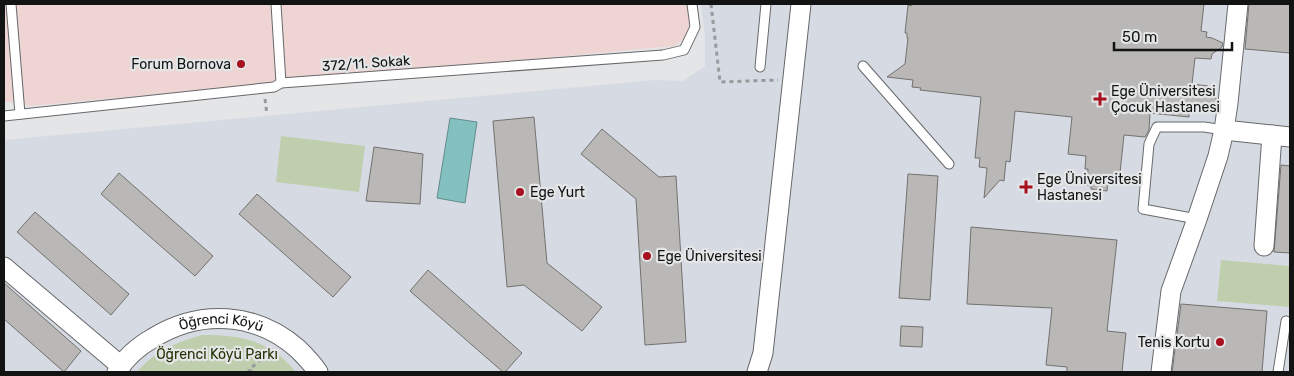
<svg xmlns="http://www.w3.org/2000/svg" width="1294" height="376" font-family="Rubik,sans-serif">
	<rect width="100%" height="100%" fill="#e4e5e7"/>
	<path fill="#efd4d4" d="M4,4H687L690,23L685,39L674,46L30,106L4,101Z"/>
	<path fill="#d6dbe3" d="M701,4H1290V372H4V140L655,80L683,81L705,66V36Z"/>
	<g fill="#bfcead">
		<path d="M281,136L365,146L359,192L276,182Z"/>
		<path d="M1221,260L1290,266V307L1217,301Z"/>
		<path d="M202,335C242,335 269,340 296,372H137C156,350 175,343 202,335Z"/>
	</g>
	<path fill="#85c0c0" stroke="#628c8c" d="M450,118L477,122L465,203L437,198Z"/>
	<g fill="#b9b8b6" stroke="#72716f">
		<path d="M912,4H1204L1201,31L1207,32L1206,37L1212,38L1223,43L1222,47L1212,54L1211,59L1195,58L1192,84L1208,86V91H1210L1217,100L1216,107L1197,105L1196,113L1189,112V117L1150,113L1149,130L1145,137L1124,135L1120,173L1118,172L1117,181L1108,180L1107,191L1091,189V186L1087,185L1088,169H1085L1086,156L1068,154L1072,117L1015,111L1010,162L1006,161L1004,181L1000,180L984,198L987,168L979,167L980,158H975L981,97L920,90L921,88L912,87L913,80L887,77L905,64L908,38H907V33H905L908,5L911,6Z"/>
		<path d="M1249,4H1290V53L1245,49Z"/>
		<path d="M534,117L547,263L602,307L582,331L524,285L507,287L493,121Z"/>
		<path d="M602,129L659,177L676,176L686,342L645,345L636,199L581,154Z"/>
		<path d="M374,147L423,154L420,204L366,201Z"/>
		<path d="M1281,165L1290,166V253L1274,252Z"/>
		<path d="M119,173L213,256L195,276L101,194Z"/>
		<path d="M908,174L938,176L930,300L899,298Z"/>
		<path d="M257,194L351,277L333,297L239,214Z"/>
		<path d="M35,212L129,294L111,315L17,232Z"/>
		<path d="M971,227L1117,240L1107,331L1126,333L1122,372H1067V367L1046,365L1052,308L967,304Z"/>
		<path d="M428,270L522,353L505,372H503L410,291Z"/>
		<path d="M4,283L81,351L64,372L4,319Z"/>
		<path d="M1181,304L1267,311L1262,372H1172Z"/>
		<path d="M901,326L923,327L922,347L900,346Z"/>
	</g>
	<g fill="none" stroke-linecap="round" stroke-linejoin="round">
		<defs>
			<g id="lane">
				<path d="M11,4L20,114"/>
				<path d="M276,4L281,83"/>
				<path d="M863,66L949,164"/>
				<path d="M760,67L766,4"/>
				<path d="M4,116L274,87L281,83L663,55L684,50L695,27L692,4"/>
				<path d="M1197,219L1143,209L1149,144L1157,127H1204L1224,130"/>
				<path d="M1278,372L1286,321"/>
			</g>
			<g id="street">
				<path d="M1224,130L1290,137"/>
				<path d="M1264,246L1272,135"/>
				<path d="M4,267L121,366"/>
				<path id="s1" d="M117,372C125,358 139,346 153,338C200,309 256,312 298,349C306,357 312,363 318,372"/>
				<path d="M757,372L763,353L801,4"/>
				<path d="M1161,372L1171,291L1197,219L1218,156L1224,130L1228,103L1238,4"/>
			</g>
		</defs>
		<use href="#lane" stroke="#67686a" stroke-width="11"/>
		<use href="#street" stroke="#67686a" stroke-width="21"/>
		<g stroke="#98999a" stroke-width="3" stroke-dasharray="4 4" stroke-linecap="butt">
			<path d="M711,4L720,82L778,80"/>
			<path d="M265,99L267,115"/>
			<path d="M252,372L249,370L272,349"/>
		</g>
		<use href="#lane" stroke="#fff" stroke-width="9"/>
		<use href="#street" stroke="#fff" stroke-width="19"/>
	</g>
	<g fill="#a7101f" stroke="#e4e5e7" stroke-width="2">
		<circle cx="241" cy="64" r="5"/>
		<path d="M1097.5 91.5h5v5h5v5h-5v5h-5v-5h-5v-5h5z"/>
		<path d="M1023.5 179.5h5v5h5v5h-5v5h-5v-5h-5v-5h5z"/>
		<circle cx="520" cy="192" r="5"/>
		<circle cx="647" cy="256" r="5"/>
		<circle cx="1220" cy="342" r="5"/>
	</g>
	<g text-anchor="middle" stroke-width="4.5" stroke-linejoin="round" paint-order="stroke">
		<g font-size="14" fill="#121313" stroke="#e4e5e7">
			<text transform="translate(366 63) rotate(-4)" y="5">372/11. Sokak</text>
			<text dy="5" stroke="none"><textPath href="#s1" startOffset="122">Öğrenci Köyü</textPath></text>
		</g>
		<g font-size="14" fill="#121313" stroke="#e4e5e7" text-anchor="start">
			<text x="231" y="69" text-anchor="end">Forum Bornova</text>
			<text x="1111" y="96">Ege Üniversitesi<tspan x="1111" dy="16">Çocuk Hastanesi</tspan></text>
			<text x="1037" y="184">Ege Üniversitesi<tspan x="1037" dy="16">Hastanesi</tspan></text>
			<text x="530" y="197">Ege Yurt</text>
			<text x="657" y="261">Ege Üniversitesi</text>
			<text x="1210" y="347" text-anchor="end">Tenis Kortu</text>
		</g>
		<g font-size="14" fill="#223203" stroke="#e4e5e7">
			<text x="217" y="359">Öğrenci Köyü Parkı</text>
		</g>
	</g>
	<rect width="1294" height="376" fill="none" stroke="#121313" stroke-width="10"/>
	<path d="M1114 42v8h118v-8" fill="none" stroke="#121313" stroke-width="2.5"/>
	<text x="1122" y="42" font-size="15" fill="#121313" stroke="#e4e5e7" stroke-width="4" paint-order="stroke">50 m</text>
</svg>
